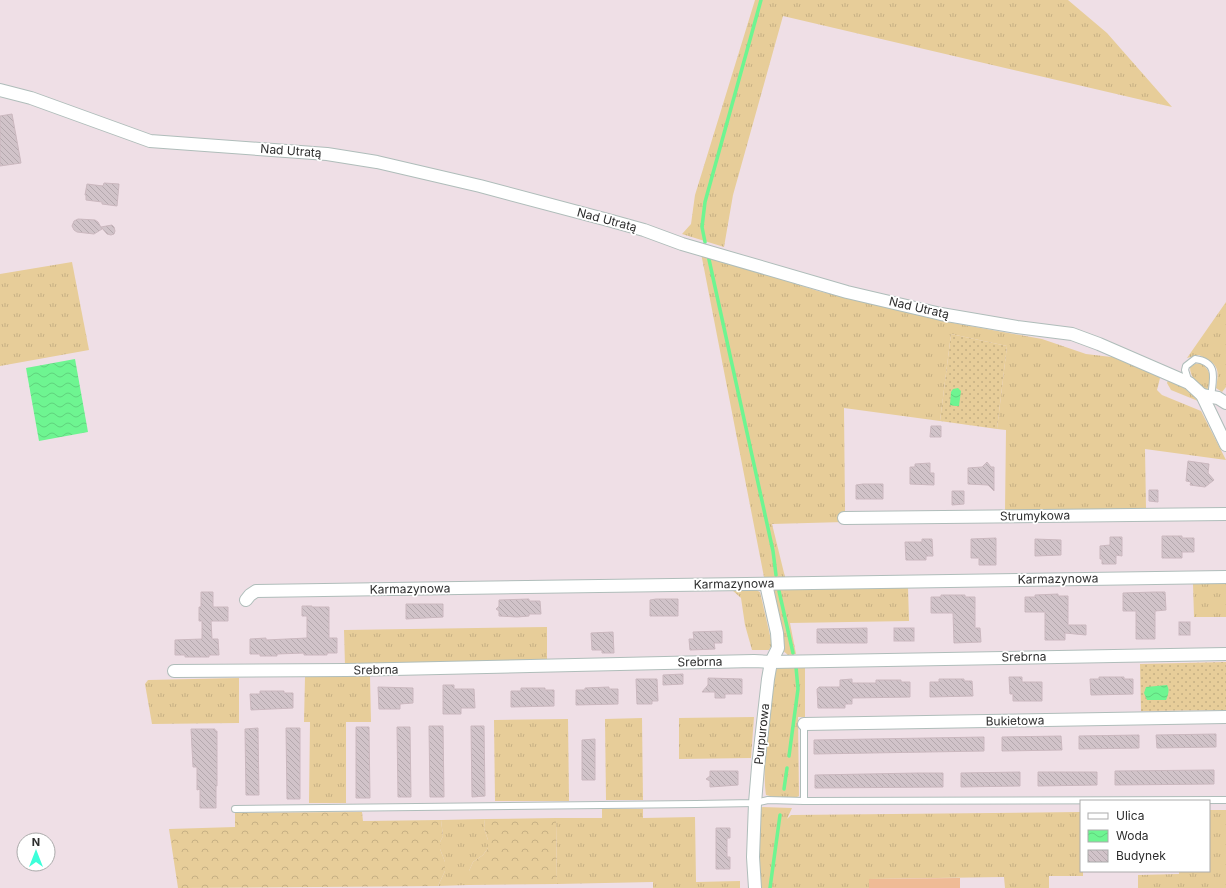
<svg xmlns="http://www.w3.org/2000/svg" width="1226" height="888" font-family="Inter,sans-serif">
	<defs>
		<pattern id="grass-tufts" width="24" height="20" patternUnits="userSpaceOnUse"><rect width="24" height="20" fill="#e7cd99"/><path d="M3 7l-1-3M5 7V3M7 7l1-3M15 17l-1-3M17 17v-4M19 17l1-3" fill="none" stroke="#c6b084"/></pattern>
		<pattern id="forest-crowns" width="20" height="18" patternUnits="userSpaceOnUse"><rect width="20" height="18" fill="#e7cd99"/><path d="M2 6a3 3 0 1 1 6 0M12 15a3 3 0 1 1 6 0" fill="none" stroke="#c6b084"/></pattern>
		<pattern id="garden-dots" width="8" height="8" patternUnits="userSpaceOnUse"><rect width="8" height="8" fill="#e7cd99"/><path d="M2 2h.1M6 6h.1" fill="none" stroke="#c6b084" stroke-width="1.8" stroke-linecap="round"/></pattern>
		<pattern id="water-waves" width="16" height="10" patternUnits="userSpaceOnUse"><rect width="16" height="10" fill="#6ef591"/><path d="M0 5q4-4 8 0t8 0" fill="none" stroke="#60d27d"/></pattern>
		<pattern id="building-back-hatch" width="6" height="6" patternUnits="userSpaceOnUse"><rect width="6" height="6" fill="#d1c3c9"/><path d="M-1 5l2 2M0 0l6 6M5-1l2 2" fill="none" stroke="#b4a8ad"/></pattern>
	</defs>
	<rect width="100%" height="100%" fill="#efdfe6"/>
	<g fill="url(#grass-tufts)">
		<path d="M755,0H1068L1107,33L1172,107L783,16L733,195L724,247L682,234L691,224L695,195Z"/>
		<path d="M701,253L722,259L768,275L818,291L948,322L1042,339L1086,354L1120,358L1151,371L1160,378L1157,390L1162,395L1201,411L1226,460L1145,449L1146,509L1005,511L1006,430L997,429L1007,346L951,334L940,421L844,408L845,513L844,522L772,524L785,577H764Z"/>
		<path d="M72,262L89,350L0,366V274Z"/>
		<path d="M1226,302V387L1222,392L1216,388C1220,368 1218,364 1199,355L1187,358Z"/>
		<path d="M1201,363C1212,372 1212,379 1207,391C1198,384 1190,378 1190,367L1195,364Z"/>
		<path d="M1168,380L1188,390L1198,401L1171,390L1167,383Z"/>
		<path d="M1226,583V617H1194L1193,584Z"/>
		<path d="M908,587L909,621L790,623L796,654L788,655L781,649L771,593L775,590Z"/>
		<path d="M754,589L760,592L772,644L769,650H752L745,625L741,598L732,590Z"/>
		<path d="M547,627V663L345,666L344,630Z"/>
		<path d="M778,666H799L805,668V717H798L799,796L797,797H774L766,795C762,770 767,687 778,666Z"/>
		<path d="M370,676L371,722H346V803H309L310,722H304L305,677Z"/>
		<path d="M239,678V723L152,724L145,684L148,680Z"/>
		<path d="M754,717L751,758L679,759V718Z"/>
		<path d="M642,718L643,800H606L605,719Z"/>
		<path d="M568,719L569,801H495L494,720Z"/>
		<path d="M760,807L792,808L787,819L791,815L1081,812V871H1083V876H1049V888H1005L1004,877L869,879V888H760L759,860Z"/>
		<path d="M602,809H643V818L695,817L696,882L740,881V888H653V882L557,884L556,818H602Z"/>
		<path d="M1209,810H1226V888H1138V875L1179,874V871H1209Z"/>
		<path d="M485,819L484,828L488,840V848L483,855L473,862L469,871V885L438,886L445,871V862L440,849V842L443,836L441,820Z"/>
	</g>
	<g fill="url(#forest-crowns)">
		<path d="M362,812L363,821L441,820L443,836L440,842V849L445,862V871L438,886L178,888L169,829L235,827V813Z"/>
		<path d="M556,818L557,884L469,885V871L473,862L483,855L488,848V840L484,828L485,819Z"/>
	</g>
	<g fill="url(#garden-dots)">
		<path d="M951,334L1007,346L997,429L940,421Z"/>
		<path d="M1226,662V710L1141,711L1140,664Z"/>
	</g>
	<path fill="#efbb95" d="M960,878V888H869V879Z"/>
	<g fill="url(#water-waves)">
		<path d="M75,359L88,432L39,441L26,368Z"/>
		<path d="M958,388L961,391L959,406H955L950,405L951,392L953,389Z"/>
		<path d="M1167,685C1170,690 1168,695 1166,700H1147L1144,693L1146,687Z"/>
	</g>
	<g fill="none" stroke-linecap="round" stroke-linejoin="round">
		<g stroke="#6ef591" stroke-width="3.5">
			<path d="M705,242L702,227L705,202L761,0"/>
			<path d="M708,255L773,551L776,575"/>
			<path d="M779,591L793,653"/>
			<path d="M789,756L798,689L796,667"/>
			<path d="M784,789L787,768"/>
			<path d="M770,888L780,815"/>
		</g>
	</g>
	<g fill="url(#building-back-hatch)" stroke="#cbb8bf">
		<path d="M12,114L21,163L0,166V116Z"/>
		<path d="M104,183L119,184L117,206L102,204V202L86,200V195H85L87,184L103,186Z"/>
		<path d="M78,219L95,220L98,222L102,229L94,234L77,232L74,230L72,226L74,221Z"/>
		<path d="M112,225L114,227L115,231L114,234L111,235L107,234L101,227Z"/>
		<path d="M931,426H941V437H930Z"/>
		<path d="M1188,461L1209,464L1208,473L1214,480L1205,487L1190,485L1191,482L1186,481Z"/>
		<path d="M987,462L991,467H994V491L988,485L968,484V468L982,467Z"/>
		<path d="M930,463V473H934V485L910,484V467H915V464Z"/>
		<path d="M863,484H883V499H856V485Z"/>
		<path d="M1149,490H1158V502L1149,501Z"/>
		<path d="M952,491H964V504L952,505Z"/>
		<path d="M1162,536H1182V538H1194V552H1182V558H1162Z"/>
		<path d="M1110,537H1122V556L1116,555V564H1102V559H1100V546L1110,545Z"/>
		<path d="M996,538V565H979V558H971V539Z"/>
		<path d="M922,539H932L933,556H926V560H906L905,542H922Z"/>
		<path d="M1035,539L1061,540V555L1035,556Z"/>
		<path d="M201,592H213V607H228V621H211L212,639H218L219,655H209V657H185V655H175V640L202,639V621H199V607H201Z"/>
		<path d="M1155,592H1165L1166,610L1155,611V639H1136V611H1123V593Z"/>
		<path d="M1058,594V596H1068V625H1086V635L1065,633V640H1045V612H1025V597H1035V595Z"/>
		<path d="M941,595H965V597H975V628H980L981,642L954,643L953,613H931V597H941Z"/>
		<path d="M529,599V601H540L541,614H529V616L517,617L499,616V611L496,609L499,606V600Z"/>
		<path d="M656,599H678V616H650V600Z"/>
		<path d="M406,604H443V617L406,619Z"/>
		<path d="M302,606H312V607H329V638H337V653H327V655H304V653L277,654V656H260V654H250V639L266,638V640L307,638V616H302Z"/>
		<rect x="1179" y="622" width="11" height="13"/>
		<path d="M867,628V643H817V629Z"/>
		<rect x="894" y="628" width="20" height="13"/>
		<path d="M722,631V643H714L715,649L690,650L689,639H694L693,632Z"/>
		<path d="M613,632L614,653H602V650H592L591,633Z"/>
		<path d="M683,674V684L663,685V675Z"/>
		<path d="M1009,677H1022V682H1042V701H1013V694H1010Z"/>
		<path d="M1099,677H1124V679H1133V694L1091,695L1090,679H1099Z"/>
		<path d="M708,678L742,679V694H725V698H715V692H702L708,685Z"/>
		<path d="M636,679H657L658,701H652V704H637Z"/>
		<path d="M852,679V683H876V680H901V682H910V697L852,698V704H845V708H818L817,689L819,687H840V680Z"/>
		<path d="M939,679H964V681H972L973,696L930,697V682H939Z"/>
		<path d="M443,685H454V689H474L475,708H461V714H443Z"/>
		<path d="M378,687L413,688V703L400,704V709H379Z"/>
		<path d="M609,687V689H618V704L576,705V690H585V688Z"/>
		<path d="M521,688H545V690H554V706L511,707V691H521Z"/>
		<path d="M260,691H284V693H293V708L251,710L250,694H260Z"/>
		<path d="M429,726H443L444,797H430Z"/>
		<path d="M471,726H484L485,796L472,797Z"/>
		<path d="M356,727H369L370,798H356Z"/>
		<path d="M397,727H410L411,797H398Z"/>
		<path d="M258,728L259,795H246L245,729Z"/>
		<path d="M286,728H300V799H287Z"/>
		<path d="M191,729H215V731H217V786H216V808H200V789L197,790V767H193Z"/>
		<path d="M1216,734V747L1157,748L1156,735Z"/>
		<path d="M1139,735V748L1079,749V736Z"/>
		<path d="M1061,736L1062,750L1002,751V737Z"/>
		<path d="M984,737V751L814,754V740Z"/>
		<path d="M595,739V780H582V740Z"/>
		<path d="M1214,770V784L1115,785V771Z"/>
		<path d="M710,771H738V785L710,787V781L706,779L710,776Z"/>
		<path d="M1020,772V786L961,787V773Z"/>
		<path d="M1038,772H1097V785L1038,786Z"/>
		<path d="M918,773H943V787L815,788V775Z"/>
		<path d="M716,828H730V838H727V857H730V869H716Z"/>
	</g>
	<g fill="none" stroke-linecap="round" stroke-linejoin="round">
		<defs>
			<g id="service">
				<path d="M1189,383L1185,370L1186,366L1195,359C1219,362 1213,379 1211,397"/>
				<path d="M804,801V724"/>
				<path d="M235,809L696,804L755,803L768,800L804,801L1226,800"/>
			</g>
			<g id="minor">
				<path d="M0,90L31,98L150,141L327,154L377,162L480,186L608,220L644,230L682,244L847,292L941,314L1017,327L1072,334L1099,344L1189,383L1202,395L1226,445"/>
				<path d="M1202,395L1218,398L1226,403"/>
				<path d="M844,518L1226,514"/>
				<path d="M246,600L250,595L256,591L1226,577"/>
				<path d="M174,671L347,670L754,661L771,662L1226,654"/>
				<path d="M804,724L1226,717"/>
				<path d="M755,888L753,857L755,803L758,767L768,679L771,662L778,648L777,633L766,584"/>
			</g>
		</defs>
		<use href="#service" stroke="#afbdba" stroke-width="8"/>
		<use href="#minor" stroke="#afbdba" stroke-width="14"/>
		<use href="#service" stroke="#fff" stroke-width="6"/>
		<use href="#minor" stroke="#fff" stroke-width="12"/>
	</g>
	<g text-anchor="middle" stroke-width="3.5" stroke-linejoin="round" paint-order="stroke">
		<g font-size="12" fill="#2d2d2d" stroke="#fff">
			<text transform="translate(291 151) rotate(4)" y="4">Nad Utratą</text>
			<text transform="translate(607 220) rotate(15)" y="4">Nad Utratą</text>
			<text transform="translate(919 308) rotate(13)" y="4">Nad Utratą</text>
			<text transform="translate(1035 516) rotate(-1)" y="4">Strumykowa</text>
			<text transform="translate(1058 579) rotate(-1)" y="4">Karmazynowa</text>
			<text transform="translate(734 584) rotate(-1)" y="4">Karmazynowa</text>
			<text transform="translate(410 589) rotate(-1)" y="4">Karmazynowa</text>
			<text transform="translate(1024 657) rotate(-1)" y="4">Srebrna</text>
			<text transform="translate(700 662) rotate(-1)" y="4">Srebrna</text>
			<text transform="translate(376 670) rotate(-1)" y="4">Srebrna</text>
			<text transform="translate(1015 721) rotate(-1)" y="4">Bukietowa</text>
			<text transform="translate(762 734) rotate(-84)" y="4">Purpurowa</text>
		</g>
	</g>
	<rect x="1080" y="800" width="130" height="72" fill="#ffffff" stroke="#ababab"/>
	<rect x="1088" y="813" width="20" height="6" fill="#ffffff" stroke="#ababab"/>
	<text x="1116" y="820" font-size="12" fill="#2d2d2d">Ulica</text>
	<rect x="1088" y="830" width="20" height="12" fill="url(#water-waves)" stroke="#ababab"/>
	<text x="1116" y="840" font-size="12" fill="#2d2d2d">Woda</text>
	<rect x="1088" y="850" width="20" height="12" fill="url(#building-back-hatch)" stroke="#ababab"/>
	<text x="1116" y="860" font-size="12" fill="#2d2d2d">Budynek</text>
	<g transform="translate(36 852)"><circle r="19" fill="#ffffff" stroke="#ababab"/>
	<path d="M0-3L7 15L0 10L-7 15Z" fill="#3cffda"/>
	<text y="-6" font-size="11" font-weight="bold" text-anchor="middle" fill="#2d2d2d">N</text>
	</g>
</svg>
